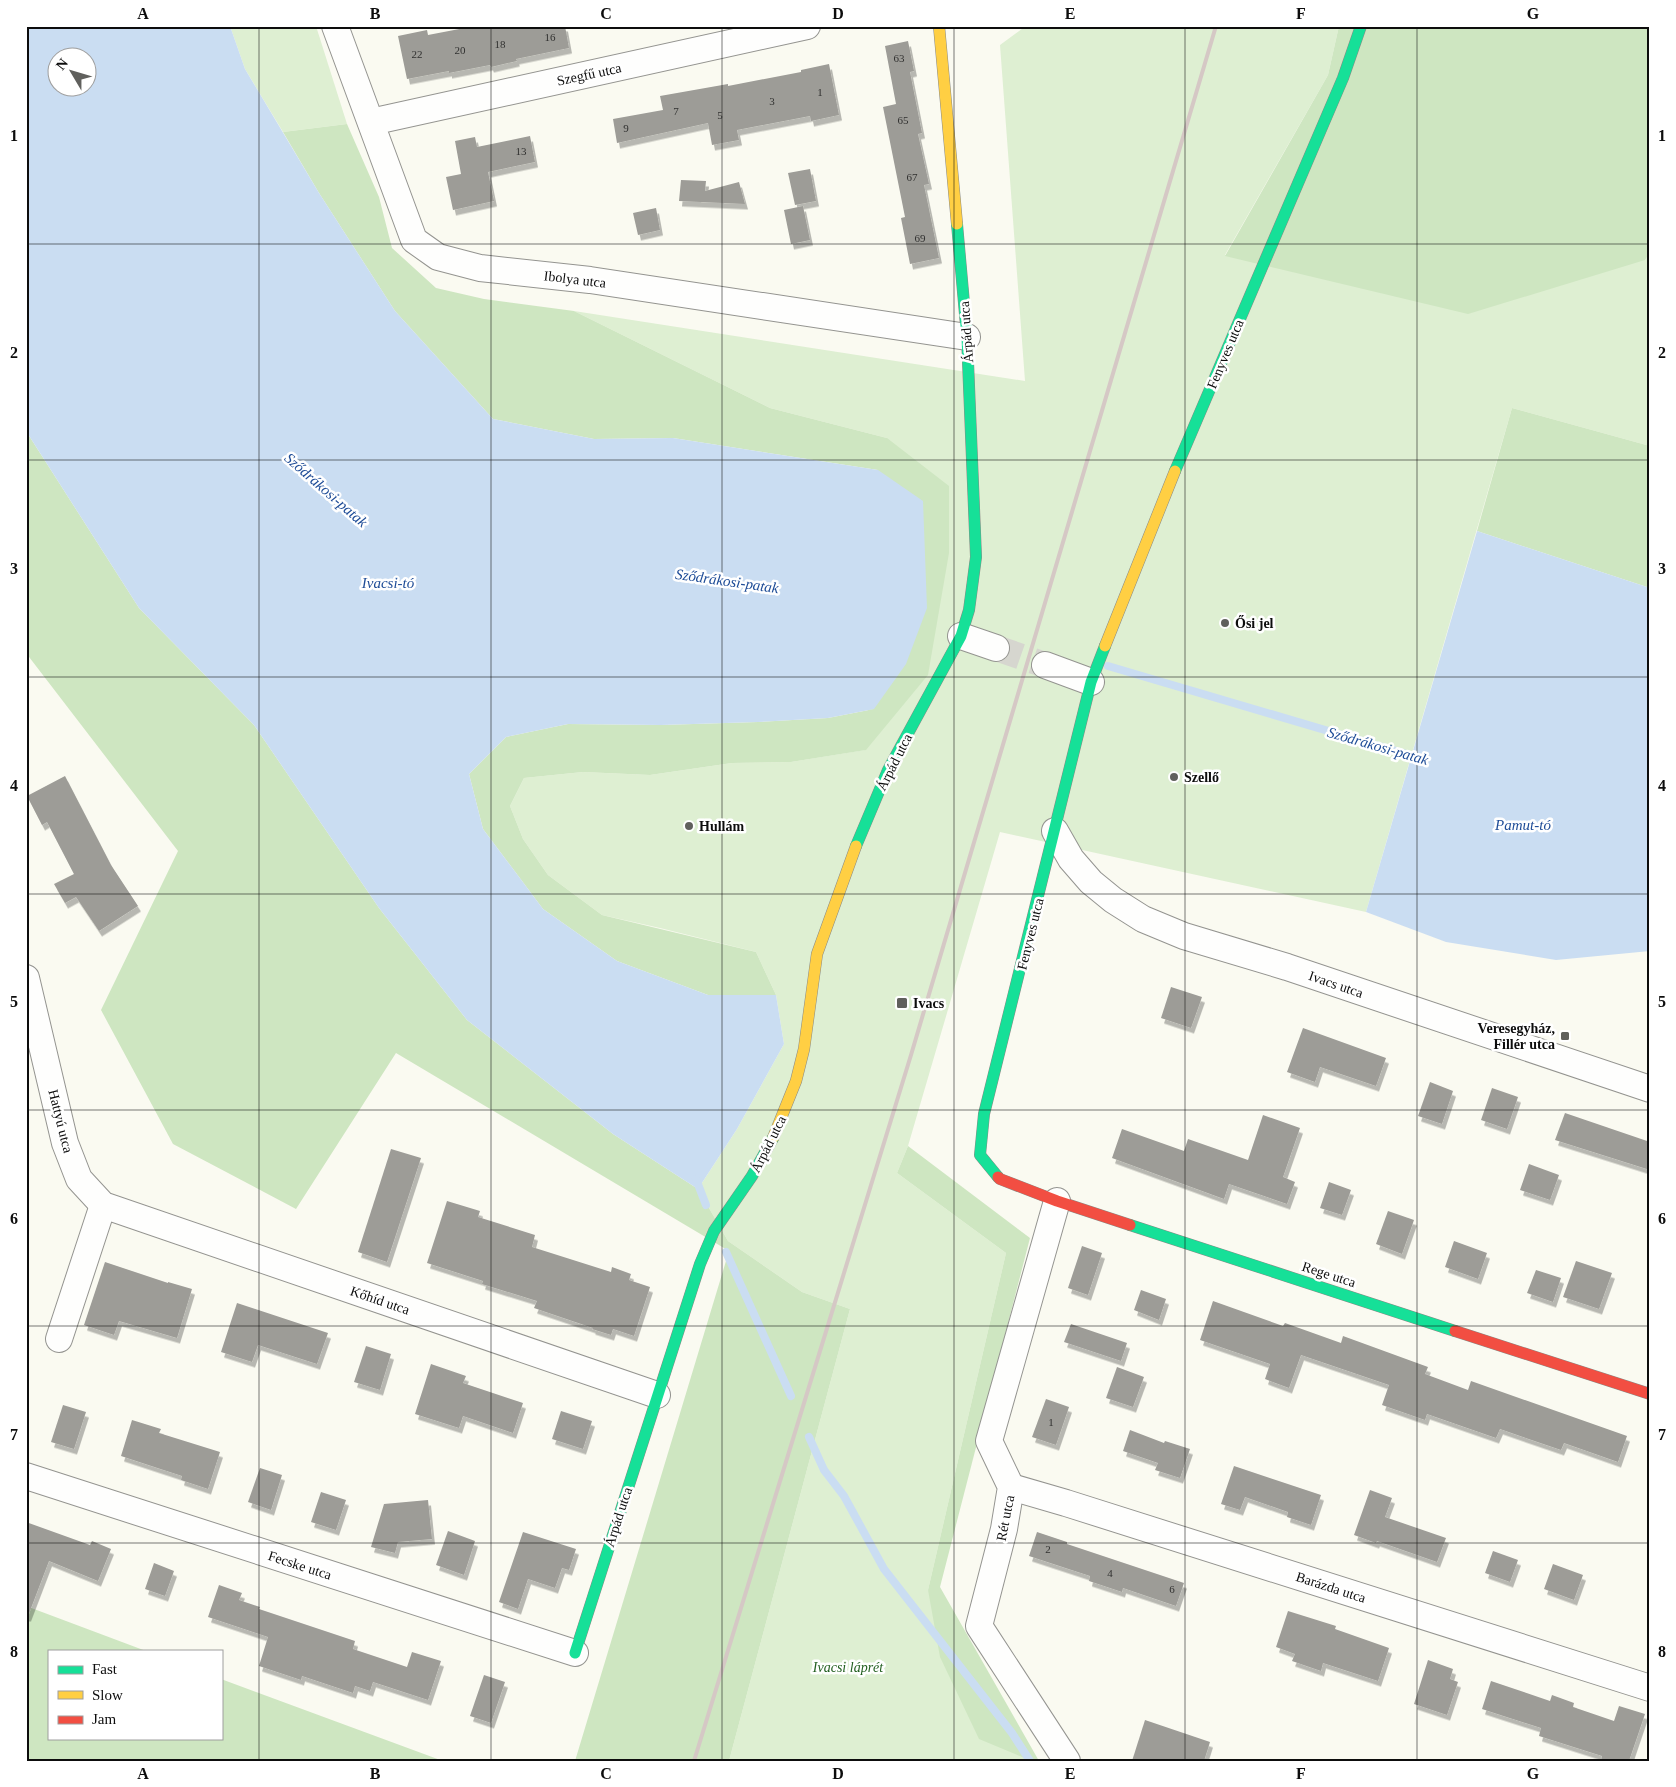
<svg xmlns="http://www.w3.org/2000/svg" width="1676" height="1787" font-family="'Times New Roman',serif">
	<defs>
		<filter id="shadow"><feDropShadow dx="3" dy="5.5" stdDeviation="0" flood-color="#0004"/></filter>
	</defs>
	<rect width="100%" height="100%" fill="#fafaf1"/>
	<g fill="#deefd2">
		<path d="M230,26H316L347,124L283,132L245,69Z"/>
		<path d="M1026,26H1339L1328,75L1225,255L1645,260L1650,253V446L1512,408L1366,912L1000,832L908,1146L897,1173L1006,1253L928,1590L1028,1761H729L850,1309L802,1292L728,1241L698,1189L737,1129L784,1044L776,995L756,952L660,928L602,915L548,875L523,839L510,806L524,778L583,772L650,775L732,763L791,762L865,750L887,438L770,408L574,311L1025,381L1000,45Z"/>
	</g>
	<g fill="#cee6c1">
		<path d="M1339,26H1650V253L1645,260L1468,314L1225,256L1328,75Z"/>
		<path d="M347,124L379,197L392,248L436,288L484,299L574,311L770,408L887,438L949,486V553L928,675L866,750L791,762L732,763L650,775L583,772L524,778L510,806L523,839L548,875L602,915L756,952L776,995H708L617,961L543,909L483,829L469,774L506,737L568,724L661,725L758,722L828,718L874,709L878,470L673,438L594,439L493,419L395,311L319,193L283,132Z"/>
		<path d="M1512,408L1650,446V588L1477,531Z"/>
		<path d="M26,431L139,608L254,725L379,908L467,1020L613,1134L698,1189L728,1241L802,1292L850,1309L729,1761H575L729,1251L396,1053L296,1209L173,1144L101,1010L178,851L26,653Z"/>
		<path d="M908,1146L1030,1238L940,1587L1039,1761H1028L1027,1759L979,1739L940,1657L928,1590L1006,1253L897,1173Z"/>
		<path d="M26,1606L146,1651H49V1738H221V1679L443,1761H26Z"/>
	</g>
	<g fill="#caddf2" fill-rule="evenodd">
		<path d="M26,26H230L245,69L319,193L395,311L493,419L594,439L673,438L878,470L923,501L927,608L906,664L874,709L828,718L758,722L661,725L568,724L506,737L469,774L483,829L543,909L617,961L708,995H776L784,1044L737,1129L698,1189L613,1134L467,1020L379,908L254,725L139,608L26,431ZM58,58H88V88H58Z"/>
		<path d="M1477,531L1650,588V951L1556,960L1446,942L1366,912Z"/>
	</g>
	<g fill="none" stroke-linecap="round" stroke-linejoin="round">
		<g stroke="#caddf2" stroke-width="8">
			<path d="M1108,666L1420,758"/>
			<path d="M696,1179L706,1205"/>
			<path d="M726,1252L791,1396"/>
			<path d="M809,1437L824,1470L844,1496L884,1569L1012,1733L1030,1761"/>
		</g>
	</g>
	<g fill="#9d9c97" filter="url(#shadow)">
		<path d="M475,26H565L569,48L516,59L517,61L491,67L490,65L449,73V71L407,79L398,36L427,30L428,35Z"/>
		<path d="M908,41L914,71L910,72L922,133L918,134L929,184L924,185L939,258L910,264L901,218L905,217L883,107L896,104L885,46Z"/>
		<path d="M829,64L839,115L811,121L810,116L737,130L739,140L712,145L708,123L617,143L613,119L663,110L660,96L728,84V86L801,72V70Z"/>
		<path d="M530,136L535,162L488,172L494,201L453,210L446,177L461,174L455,141L475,137L477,147Z"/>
		<path d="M810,169L816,201L795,205L788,173Z"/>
		<path d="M681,180L706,181L705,191L739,182L745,204L679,201Z"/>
		<path d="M803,206L810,240L791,244L784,210Z"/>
		<path d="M656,208L660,230L638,235L633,213Z"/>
		<path d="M65,776L111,865L138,906L99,931L76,897L65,903L54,884L74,874L47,822L42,825L27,796Z"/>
		<path d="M1171,987L1202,997L1191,1028L1161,1018Z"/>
		<path d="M1303,1028L1386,1058L1376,1086L1320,1067L1315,1082L1287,1072Z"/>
		<path d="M1430,1082L1453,1091L1442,1124L1418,1116Z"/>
		<path d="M1492,1088L1518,1097L1507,1129L1481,1120Z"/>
		<path d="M1565,1113L1650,1142V1170L1555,1140Z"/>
		<path d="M1263,1115L1300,1128L1283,1177L1295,1182L1287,1204L1229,1184L1224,1199L1112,1158L1122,1129L1184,1151L1188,1139L1248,1160Z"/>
		<path d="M391,1149L421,1158L387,1262L358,1252Z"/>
		<path d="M1529,1164L1559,1175L1550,1200L1520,1190Z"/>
		<path d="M1329,1182L1351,1190L1342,1215L1320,1208Z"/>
		<path d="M447,1201L480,1211L478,1217L535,1235L532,1247L611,1272L612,1267L631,1274L629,1280L650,1287L634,1336L613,1329L611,1335L592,1329L593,1328L534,1308L537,1301L482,1284L483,1281L427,1263Z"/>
		<path d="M1388,1211L1414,1220L1402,1254L1376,1244Z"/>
		<path d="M1454,1241L1487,1253L1478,1279L1445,1267Z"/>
		<path d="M1082,1246L1102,1253L1088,1295L1068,1288Z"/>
		<path d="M1576,1261L1612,1273L1599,1309L1563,1297Z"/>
		<path d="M105,1262L168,1283V1282L192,1289L177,1338L119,1321L114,1335L84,1325Z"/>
		<path d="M1536,1270L1561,1278L1553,1302L1527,1293Z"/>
		<path d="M1141,1290L1166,1299L1159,1320L1134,1310Z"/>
		<path d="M1213,1301L1283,1326L1285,1323L1341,1343L1343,1336L1428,1367L1425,1374L1468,1390L1471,1381L1627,1436L1618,1462L1564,1443L1561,1450L1500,1429L1496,1438L1427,1414L1425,1420L1382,1405L1389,1385L1301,1355L1289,1388L1265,1379L1270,1364L1200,1340Z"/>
		<path d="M237,1303L328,1333L317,1364L258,1345L252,1362L221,1352Z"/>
		<path d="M1071,1324L1127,1343L1121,1361L1064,1342Z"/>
		<path d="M366,1346L391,1354L380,1390L354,1382Z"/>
		<path d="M431,1364L466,1376L463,1383L523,1403L513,1433L463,1416L459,1428L415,1414Z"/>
		<path d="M1117,1367L1144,1377L1133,1407L1106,1398Z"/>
		<path d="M1046,1399L1069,1407L1056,1445L1032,1437Z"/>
		<path d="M63,1405L86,1412L74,1449L51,1442Z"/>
		<path d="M561,1411L592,1421L583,1449L552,1439Z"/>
		<path d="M132,1420L161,1429L159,1433L220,1452L208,1489L181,1480L182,1476L121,1456Z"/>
		<path d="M1130,1430L1164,1443L1165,1441L1190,1449L1180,1478L1155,1470L1158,1463L1123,1451Z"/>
		<path d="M1234,1466L1321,1495L1311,1525L1287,1517L1288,1512L1245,1497L1240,1510L1221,1504Z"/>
		<path d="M260,1468L282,1475L271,1510L248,1502Z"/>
		<path d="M1370,1490L1392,1498L1385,1517L1446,1538L1437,1562L1377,1541L1376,1543L1354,1535Z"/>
		<path d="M321,1492L346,1500L336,1530L311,1522Z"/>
		<path d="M428,1500L432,1539L398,1542L395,1553L371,1547L384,1504Z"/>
		<path d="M26,1522L90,1545L92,1541L111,1549L98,1581L49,1561L28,1616H26Z"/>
		<path d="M448,1531L475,1541L464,1575L436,1565Z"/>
		<path d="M523,1532L576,1549L569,1570L562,1568L555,1588L528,1579L518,1609L499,1602Z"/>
		<path d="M1037,1532L1067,1542V1544L1184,1583L1176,1606L1123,1588L1122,1592L1089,1581L1090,1576L1029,1556Z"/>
		<path d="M1493,1551L1518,1560L1510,1582L1485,1573Z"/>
		<path d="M154,1563L174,1571L165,1596L145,1589Z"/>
		<path d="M1553,1564L1583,1575L1574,1600L1544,1589Z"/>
		<path d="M219,1585L242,1593L239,1600L260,1607L259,1609L355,1641L353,1649L407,1667L412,1652L441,1661L428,1700L373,1682L370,1691L355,1686L353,1693L302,1676L301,1680L259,1666L268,1637L208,1617Z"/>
		<path d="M1288,1611L1336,1626L1335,1629L1389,1648L1378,1681L1323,1663L1321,1671L1292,1661L1295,1654L1276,1647Z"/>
		<path d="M1428,1660L1453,1669L1450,1679L1458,1682L1447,1715L1414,1704Z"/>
		<path d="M484,1675L505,1682L491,1723L470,1716Z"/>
		<path d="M1491,1681L1550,1701L1552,1695L1574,1703L1573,1707L1614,1721L1619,1706L1645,1714L1629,1761H1601L1602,1756L1539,1736L1541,1728L1482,1709Z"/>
		<path d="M1145,1720L1210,1742L1204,1761H1132Z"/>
	</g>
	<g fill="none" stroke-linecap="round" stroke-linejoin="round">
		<path stroke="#d6d6cf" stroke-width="26" stroke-dasharray="26 13" stroke-linecap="butt" d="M996,648L1045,665"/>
		<defs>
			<g id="street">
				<path d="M335,26L414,240L438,257L480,268L590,280L967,337"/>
				<path d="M371,122L807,26"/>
				<path d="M961,636L996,648"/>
				<path d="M1045,665L1091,682"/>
				<path d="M1055,831L1071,859L1091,882L1113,900L1143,919L1184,936L1287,967L1650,1089"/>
				<path d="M26,978L65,1143L79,1179L103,1205L657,1395"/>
				<path d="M1057,1201L989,1441L1011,1487L1004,1529L979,1626L1067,1761"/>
				<path d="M59,1339L103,1205"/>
				<path d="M26,1476L575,1653"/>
				<path d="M1011,1487L1066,1503L1650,1688"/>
			</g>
			<g id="fast">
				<path d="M1175,471L1343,78L1361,26"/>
				<path d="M856,846L888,770L961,636L969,610L976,557L967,337L957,224"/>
				<path d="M998,1177L980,1155L984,1114L1091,682L1105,646"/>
				<path d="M1130,1225L1455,1331"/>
				<path d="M575,1653L700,1264L714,1231L752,1176L773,1138"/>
			</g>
			<g id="slow">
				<path d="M939,26L957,224"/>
				<path d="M1105,646L1175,471"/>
				<path d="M773,1138L796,1081L804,1049L817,954L856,846"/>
			</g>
			<g id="jam">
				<path d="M998,1177L1000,1179L1057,1201L1130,1225"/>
				<path d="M1455,1331L1650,1394"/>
			</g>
		</defs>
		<use href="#street" stroke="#949490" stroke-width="28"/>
		<use href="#fast" stroke="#8a8a86" stroke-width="12"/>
		<use href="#slow" stroke="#8a8a86" stroke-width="12"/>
		<use href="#jam" stroke="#8a8a86" stroke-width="12"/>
		<use href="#street" stroke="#fefefd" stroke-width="26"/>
		<use href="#fast" stroke="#16e098" stroke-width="11"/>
		<use href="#slow" stroke="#ffcf43" stroke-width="11"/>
		<use href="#jam" stroke="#f24e42" stroke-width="11"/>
		<path stroke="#d5c8c5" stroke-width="4" d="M694,1761L911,1055L1216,26"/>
	</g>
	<path fill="none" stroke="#0d0d0d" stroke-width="1" stroke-opacity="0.55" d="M259,26V1761M491,26V1761M722,26V1761M954,26V1761M1185,26V1761M1417,26V1761M26,244H1650M26,460H1650M26,677H1650M26,894H1650M26,1110H1650M26,1326H1650M26,1543H1650"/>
	<g fill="#60605d" stroke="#fff" stroke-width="2">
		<circle cx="1225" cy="623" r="5"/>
		<circle cx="1174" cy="777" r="5"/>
		<circle cx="689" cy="826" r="5"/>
		<rect x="896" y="997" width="12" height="12" rx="2.5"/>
		<rect x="1560" y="1031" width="10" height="10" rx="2.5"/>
	</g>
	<g text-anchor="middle" stroke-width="5" stroke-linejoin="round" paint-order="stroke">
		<g font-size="11" fill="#313130">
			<text x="550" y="41">16</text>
			<text x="500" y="48">18</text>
			<text x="460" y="54">20</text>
			<text x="417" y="58">22</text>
			<text x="899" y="62">63</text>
			<text x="820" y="96">1</text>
			<text x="772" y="105">3</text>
			<text x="676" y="115">7</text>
			<text x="720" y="119">5</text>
			<text x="903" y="124">65</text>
			<text x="626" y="132">9</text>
			<text x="521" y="155">13</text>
			<text x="912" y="181">67</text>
			<text x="920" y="242">69</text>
			<text x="1051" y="1426">1</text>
			<text x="1048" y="1553">2</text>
			<text x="1110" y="1577">4</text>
			<text x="1172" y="1593">6</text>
		</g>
		<g font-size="14" fill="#0d0d0d" stroke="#fff">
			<text transform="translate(589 74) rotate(-12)" y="5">Szegfű utca</text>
			<text transform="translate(575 279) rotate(7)" y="5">Ibolya utca</text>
			<text transform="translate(966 332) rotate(-94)" y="5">Árpád utca</text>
			<text transform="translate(1225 354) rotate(-67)" y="5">Fenyves utca</text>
			<text transform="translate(894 762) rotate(-63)" y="5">Árpád utca</text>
			<text transform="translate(1030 934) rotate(-76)" y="5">Fenyves utca</text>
			<text transform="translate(1336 984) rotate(19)" y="5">Ivacs utca</text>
			<text transform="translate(61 1121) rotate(76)" y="5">Hattyú utca</text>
			<text transform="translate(768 1144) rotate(-63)" y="5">Árpád utca</text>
			<text transform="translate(1329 1274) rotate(18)" y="5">Rege utca</text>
			<text transform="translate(380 1300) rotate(19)" y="5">Kőhíd utca</text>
			<text transform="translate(618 1517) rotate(-72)" y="5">Árpád utca</text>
			<text transform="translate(1005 1518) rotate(-79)" y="5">Rét utca</text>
			<text transform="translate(300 1565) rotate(18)" y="5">Fecske utca</text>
			<text transform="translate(1331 1587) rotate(18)" y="5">Barázda utca</text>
		</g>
		<g font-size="14" font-weight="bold" fill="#0d0d0d" stroke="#fff" text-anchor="start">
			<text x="1235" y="628">Ősi jel</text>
			<text x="1184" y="782">Szellő</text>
			<text x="699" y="831">Hullám</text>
			<text x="913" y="1008">Ivacs</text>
			<text x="1555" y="1033" text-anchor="end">Veresegyház,<tspan x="1555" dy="16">Fillér utca</tspan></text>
		</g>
		<g font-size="14" font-style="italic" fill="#236021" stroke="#fff">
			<text x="848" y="1672">Ivacsi láprét</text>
		</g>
		<g font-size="15" font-style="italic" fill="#1e4c97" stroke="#fff">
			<text transform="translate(326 490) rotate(41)" y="5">Sződrákosi-patak</text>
			<text transform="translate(727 581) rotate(8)" y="5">Sződrákosi-patak</text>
			<text x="388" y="588">Ivacsi-tó</text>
			<text transform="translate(1378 746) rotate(16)" y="5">Sződrákosi-patak</text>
			<text x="1523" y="830">Pamut-tó</text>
		</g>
	</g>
	<rect width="1676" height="1787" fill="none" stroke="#ffffff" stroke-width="55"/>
	<rect x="48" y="1650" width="175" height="90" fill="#ffffff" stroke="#9e9e9e"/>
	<rect x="58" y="1666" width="25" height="8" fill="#16e098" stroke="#9e9e9e"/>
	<text x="92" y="1674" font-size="15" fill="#0d0d0d">Fast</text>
	<rect x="58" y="1691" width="25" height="8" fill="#ffcf43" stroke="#9e9e9e"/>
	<text x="92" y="1700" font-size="15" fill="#0d0d0d">Slow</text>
	<rect x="58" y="1716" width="25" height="8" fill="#f24e42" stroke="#9e9e9e"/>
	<text x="92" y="1724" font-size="15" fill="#0d0d0d">Jam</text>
	<g transform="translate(72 72) rotate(308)"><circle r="24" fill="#ffffff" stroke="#9e9e9e"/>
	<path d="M0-4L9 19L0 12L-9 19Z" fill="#60605d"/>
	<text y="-8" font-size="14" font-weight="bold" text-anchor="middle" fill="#0d0d0d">N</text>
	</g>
	<rect x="28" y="28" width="1620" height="1732" fill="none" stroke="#0d0d0d" stroke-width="2"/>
	<g font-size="16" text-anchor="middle" font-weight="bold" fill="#0d0d0d">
		<text x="143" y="19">A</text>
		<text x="375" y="19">B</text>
		<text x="606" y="19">C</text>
		<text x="838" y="19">D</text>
		<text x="1070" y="19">E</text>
		<text x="1301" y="19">F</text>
		<text x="1533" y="19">G</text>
		<text x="14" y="141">1</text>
		<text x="1662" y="141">1</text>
		<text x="14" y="358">2</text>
		<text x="1662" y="358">2</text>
		<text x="14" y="574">3</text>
		<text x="1662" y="574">3</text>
		<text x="14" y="791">4</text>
		<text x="1662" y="791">4</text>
		<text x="14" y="1007">5</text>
		<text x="1662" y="1007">5</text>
		<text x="14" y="1224">6</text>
		<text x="1662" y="1224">6</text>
		<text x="14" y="1440">7</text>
		<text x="1662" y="1440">7</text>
		<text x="14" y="1657">8</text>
		<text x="1662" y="1657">8</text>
		<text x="143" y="1779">A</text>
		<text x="375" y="1779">B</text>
		<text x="606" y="1779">C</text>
		<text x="838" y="1779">D</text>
		<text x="1070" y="1779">E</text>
		<text x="1301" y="1779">F</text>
		<text x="1533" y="1779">G</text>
	</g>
</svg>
